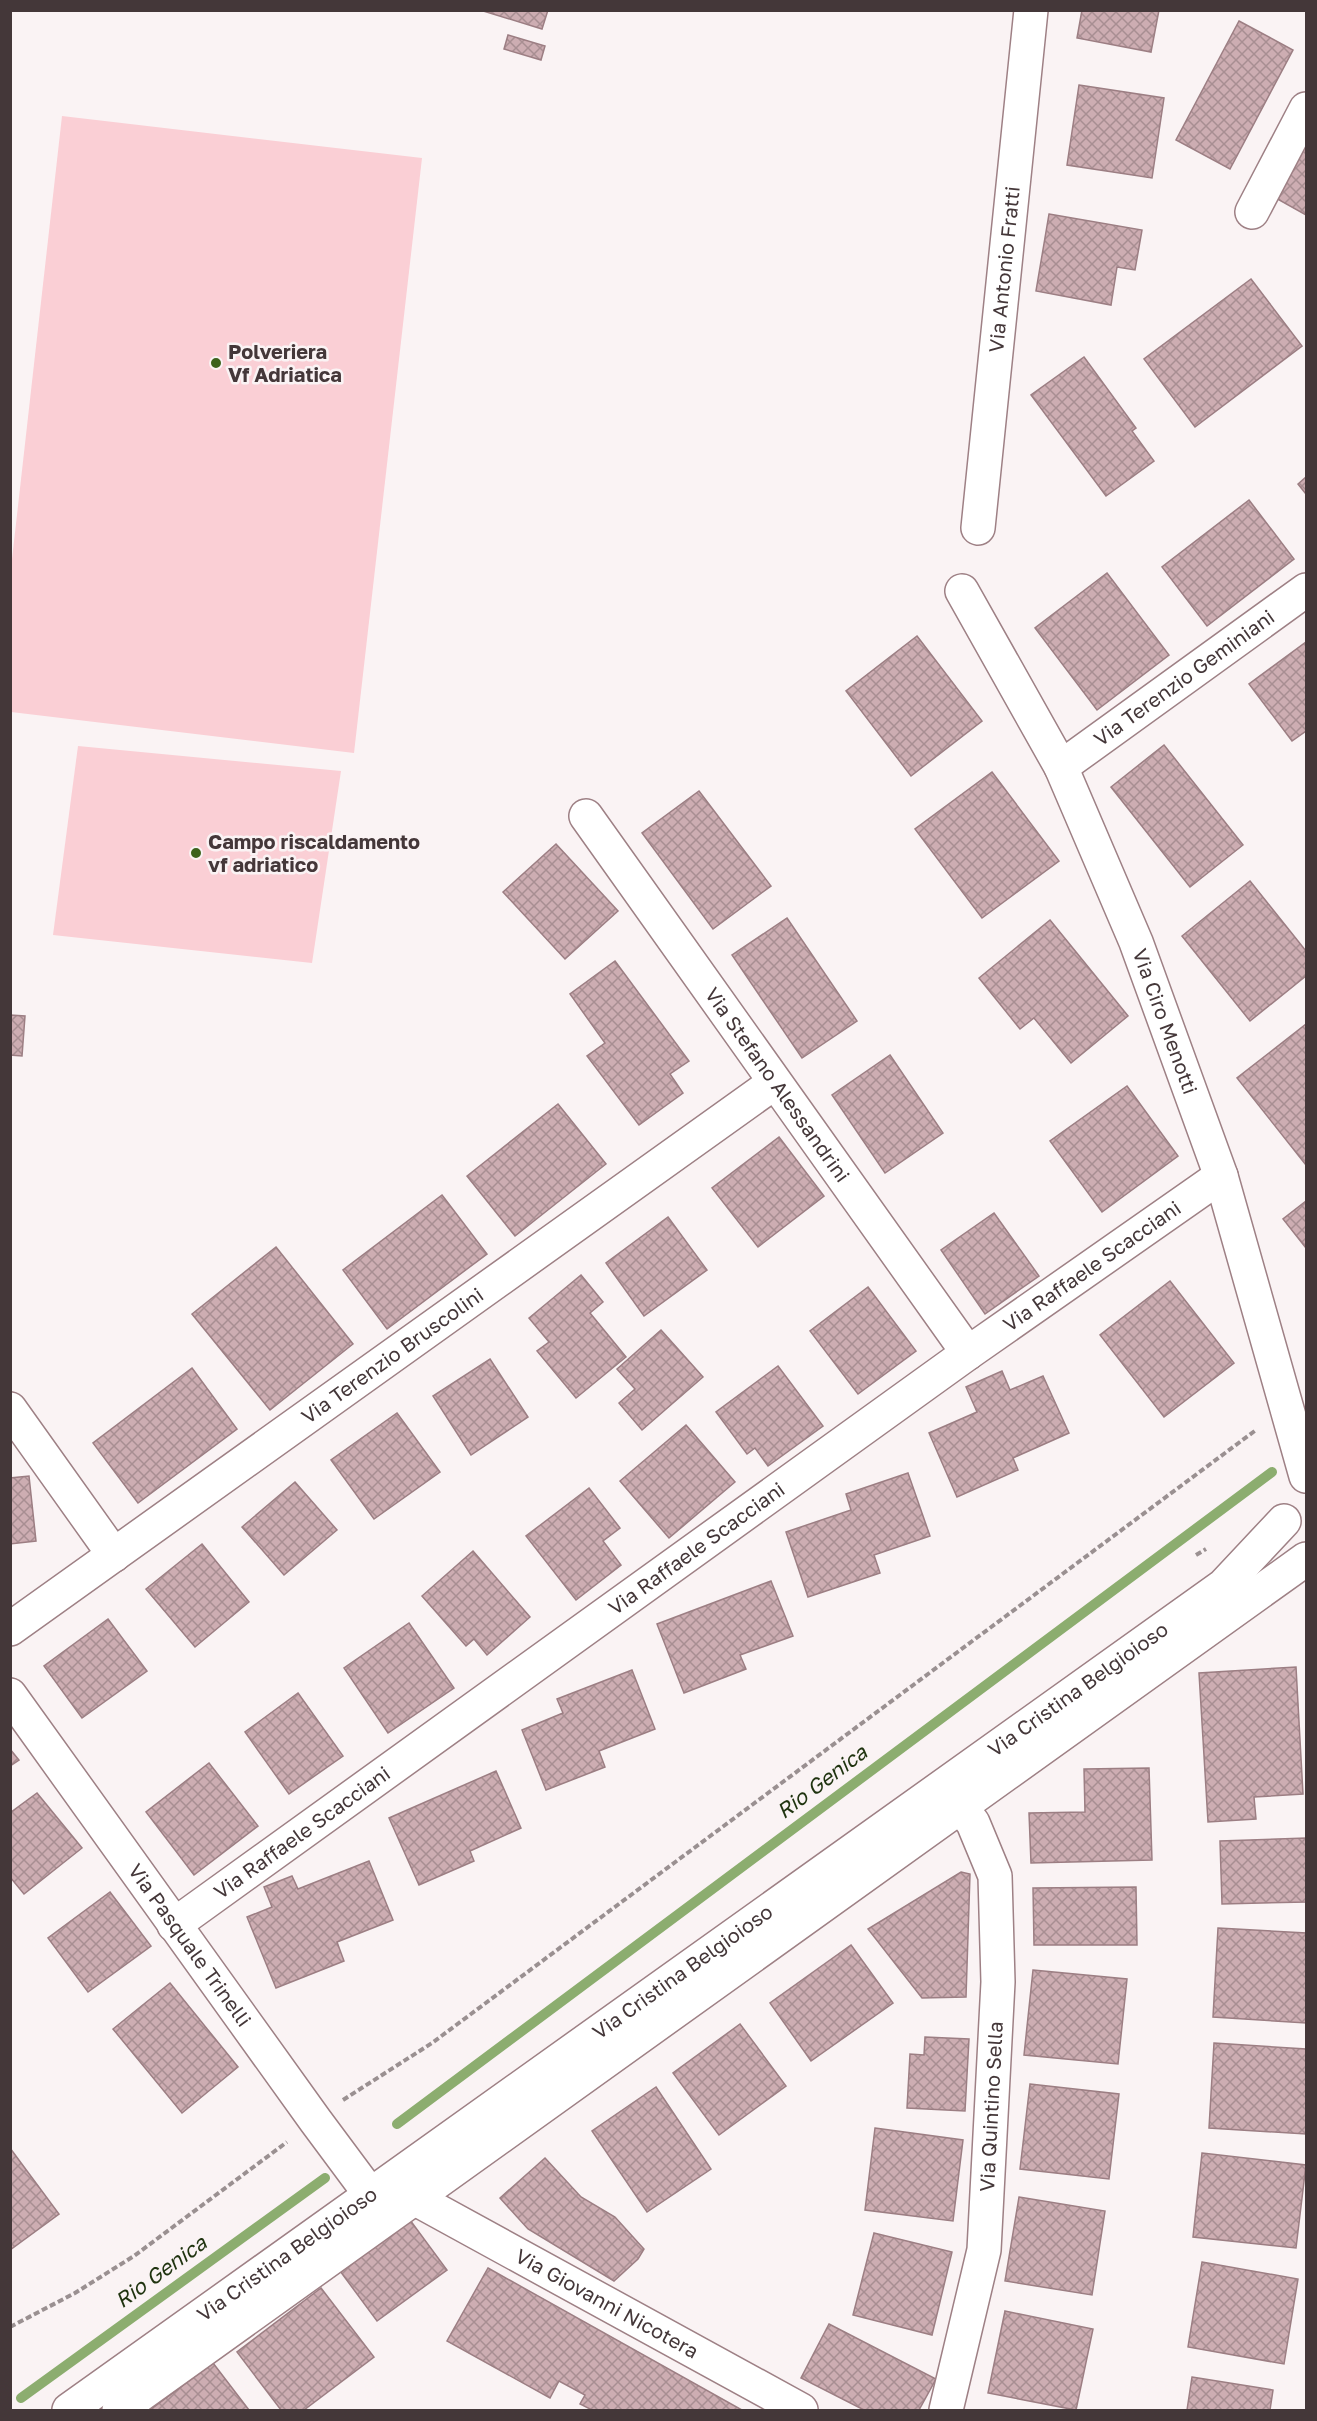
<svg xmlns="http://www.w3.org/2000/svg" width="1317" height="2421" font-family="'Golos Text',sans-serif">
	<defs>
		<pattern id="building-cross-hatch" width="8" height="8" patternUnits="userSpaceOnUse" patternTransform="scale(1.5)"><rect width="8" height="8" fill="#cdadb2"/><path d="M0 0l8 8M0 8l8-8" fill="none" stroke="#a88e92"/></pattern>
	</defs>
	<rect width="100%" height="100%" fill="#faf3f4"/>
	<g fill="#facfd5">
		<path d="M62,116L422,158L354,753L11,712V568Z"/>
		<path d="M78,746L341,771L312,963L53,935Z"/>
	</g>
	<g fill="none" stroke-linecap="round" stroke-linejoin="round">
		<g stroke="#8cad6f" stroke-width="10">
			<path d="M397,2124L1272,1472"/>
			<path d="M21,2398L325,2178"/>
		</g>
	</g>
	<g fill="url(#building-cross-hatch)" stroke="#9c7e83" stroke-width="1.5">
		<path d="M480,10H548L542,29Z"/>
		<path d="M1082,10H1159L1151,52L1077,38Z"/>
		<path d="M1239,21L1293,50L1230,169L1176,140Z"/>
		<path d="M508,35L545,46L541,60L504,49Z"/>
		<path d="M1079,85L1164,98L1152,178L1067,165Z"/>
		<path d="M1306,127V215L1272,196Z"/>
		<path d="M1049,214L1142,230L1135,270L1117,267L1111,305L1036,291Z"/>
		<path d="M1251,279L1302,346L1195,427L1144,359Z"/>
		<path d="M1084,357L1136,428L1132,431L1154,461L1106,496L1031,395Z"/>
		<path d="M1306,477V494L1298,484Z"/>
		<path d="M1249,500L1294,559L1207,626L1162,567Z"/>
		<path d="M1107,573L1169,655L1097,710L1035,628Z"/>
		<path d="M917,636L982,721L911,776L846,691Z"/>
		<path d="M1306,642V731L1292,741L1249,684Z"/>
		<path d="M1164,745L1243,845L1190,887L1111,787Z"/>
		<path d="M992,772L1059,861L982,918L915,829Z"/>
		<path d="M699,791L771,886L713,929L642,833Z"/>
		<path d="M556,844L618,911L565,959L503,892Z"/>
		<path d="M1250,881L1306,951V976L1250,1021L1182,936Z"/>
		<path d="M787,918L857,1021L802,1058L732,955Z"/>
		<path d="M1050,920L1128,1016L1071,1063L1034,1018L1020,1029L979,978Z"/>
		<path d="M615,961L689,1061L670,1074L683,1093L639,1125L587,1056L605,1043L570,994Z"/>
		<path d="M10,1015L25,1016L22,1056L10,1055Z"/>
		<path d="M1306,1024V1165L1237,1078Z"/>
		<path d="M890,1055L943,1133L885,1173L832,1095Z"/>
		<path d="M1127,1086L1178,1156L1102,1212L1050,1141Z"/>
		<path d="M558,1104L606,1164L515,1236L467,1176Z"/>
		<path d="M779,1137L824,1196L758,1247L712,1188Z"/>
		<path d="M442,1195L487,1254L387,1329L343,1270Z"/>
		<path d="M1306,1201V1248L1283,1219Z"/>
		<path d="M994,1213L1039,1276L985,1314L941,1250Z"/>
		<path d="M668,1217L707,1270L644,1316L606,1263Z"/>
		<path d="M276,1247L353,1344L270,1410L192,1314Z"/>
		<path d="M581,1275L603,1302L590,1313L626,1357L576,1398L537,1351L549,1342L529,1318Z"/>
		<path d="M1170,1281L1234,1363L1164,1417L1100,1335Z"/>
		<path d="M868,1287L916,1351L858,1394L810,1331Z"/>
		<path d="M661,1330L703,1377L642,1430L619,1403L635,1389L617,1369Z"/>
		<path d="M490,1359L528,1417L471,1455L433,1396Z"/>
		<path d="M778,1366L823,1426L768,1466L755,1448L747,1454L716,1412Z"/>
		<path d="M192,1368L237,1429L138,1503L93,1443Z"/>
		<path d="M1002,1371L1010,1390L1043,1376L1069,1433L1013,1458L1018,1470L957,1497L929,1433L977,1412L966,1387Z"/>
		<path d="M397,1413L440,1472L374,1519L331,1460Z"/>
		<path d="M686,1425L735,1482L669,1538L620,1481Z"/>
		<path d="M908,1473L930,1536L874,1555L880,1573L808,1597L786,1532L851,1510L846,1494Z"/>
		<path d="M29,1476L36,1541L10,1544V1478Z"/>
		<path d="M295,1482L337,1530L284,1575L242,1527Z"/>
		<path d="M589,1488L620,1528L603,1541L621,1565L576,1600L526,1536Z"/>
		<path d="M202,1544L249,1602L195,1647L146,1589Z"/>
		<path d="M473,1551L530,1617L487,1655L474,1639L466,1646L422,1596Z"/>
		<path d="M771,1581L793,1636L740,1655L746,1669L684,1693L657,1624Z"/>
		<path d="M108,1619L147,1671L82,1718L44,1666Z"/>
		<path d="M409,1623L454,1688L388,1733L344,1668Z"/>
		<path d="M1296,1667L1303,1794L1254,1797L1256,1819L1208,1822L1199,1673Z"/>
		<path d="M632,1670L655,1729L599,1751L605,1767L546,1790L522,1730L563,1713L557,1699Z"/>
		<path d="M298,1693L343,1756L289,1794L245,1732Z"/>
		<path d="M10,1749L19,1760L10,1766Z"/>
		<path d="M209,1763L258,1826L194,1875L146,1812Z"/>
		<path d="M1149,1768L1152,1860L1031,1863L1029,1813L1085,1812L1084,1769Z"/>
		<path d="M496,1771L521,1828L470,1851L474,1861L419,1885L389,1818Z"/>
		<path d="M37,1793L82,1848L24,1894L10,1877V1813Z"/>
		<path d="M1306,1838V1902L1222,1904L1220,1841Z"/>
		<path d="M369,1861L393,1920L337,1942L344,1961L276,1988L247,1917L272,1907L264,1887L292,1876L298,1889Z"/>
		<path d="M961,1872L970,1874L966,1997L922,1998L868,1929Z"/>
		<path d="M1136,1887L1137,1945H1034L1033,1888Z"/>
		<path d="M110,1892L151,1946L88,1992L48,1938Z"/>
		<path d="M1218,1928L1306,1933V2023L1213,2017Z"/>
		<path d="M851,1945L893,2003L811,2061L770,2003Z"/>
		<path d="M1033,1970L1127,1979L1118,2064L1024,2055Z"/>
		<path d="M170,1983L238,2067L182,2113L113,2029Z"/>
		<path d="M740,2024L786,2086L719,2135L673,2073Z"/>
		<path d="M925,2037L969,2039L965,2111L907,2108L910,2054L924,2055Z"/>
		<path d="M1214,2043L1306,2049V2134L1209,2128Z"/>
		<path d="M1030,2084L1119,2094L1109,2179L1020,2169Z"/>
		<path d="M656,2087L711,2169L647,2212L592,2131Z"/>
		<path d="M875,2128L963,2140L953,2221L865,2210Z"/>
		<path d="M10,2148L59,2214L10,2250Z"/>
		<path d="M1202,2153L1306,2165L1296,2248L1193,2237Z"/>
		<path d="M545,2158L581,2197L615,2217L644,2249L638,2259L614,2281L528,2229L500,2198Z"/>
		<path d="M1019,2197L1105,2211L1092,2295L1005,2281Z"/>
		<path d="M410,2220L447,2270L377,2321L340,2271Z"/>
		<path d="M874,2233L952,2252L932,2335L853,2315Z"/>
		<path d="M1202,2262L1298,2279L1284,2364L1188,2347Z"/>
		<path d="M488,2268L742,2410H592L580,2404L585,2395L559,2381L550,2398L447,2341Z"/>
		<path d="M321,2288L374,2357L304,2410H281L237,2352Z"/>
		<path d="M1005,2311L1093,2329L1076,2410L988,2393Z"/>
		<path d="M829,2324L936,2379L919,2410H864L801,2378Z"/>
		<path d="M213,2363L249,2410H150Z"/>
		<path d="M1192,2377L1273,2390L1270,2410H1187Z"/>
	</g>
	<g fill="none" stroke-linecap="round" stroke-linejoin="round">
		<defs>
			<g id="minor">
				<path d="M1252,212L1306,109"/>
				<path id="s1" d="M978,528L1031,10"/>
				<path id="s2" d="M962,591L1061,767L1136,942L1221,1176L1306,1476"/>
				<path id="s3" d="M1061,767L1306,590"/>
				<path id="s4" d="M586,816L968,1353"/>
				<path d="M10,1409L114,1555"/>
				<path id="s5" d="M10,1629L774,1083"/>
				<path id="s6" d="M10,1695L315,2120L370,2194"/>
				<path id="s7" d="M174,1925L968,1353L1221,1176"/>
				<path id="s8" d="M414,2198L801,2410"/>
				<path id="s9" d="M69,2410L1223,1586L1284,1521"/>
				<path d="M119,2410L1306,1559"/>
				<path id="s10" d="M946,2410L984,2250L998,1982L995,1876L973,1823L961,1807"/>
			</g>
		</defs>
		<use href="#minor" stroke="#9e8085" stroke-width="36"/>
		<g stroke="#9a9091" stroke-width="4" stroke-dasharray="6 3" stroke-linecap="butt">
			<path d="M1196,1555L1206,1549"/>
			<path d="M343,2100L432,2043L1256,1430"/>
			<path d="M10,2327L75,2293L134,2256L287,2142"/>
		</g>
		<use href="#minor" stroke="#fff" stroke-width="33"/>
	</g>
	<g fill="#3c621c" stroke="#faf3f4" stroke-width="2">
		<circle cx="216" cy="363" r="6"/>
		<circle cx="196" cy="853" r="6"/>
	</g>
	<g text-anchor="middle" stroke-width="5" stroke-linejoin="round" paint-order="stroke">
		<g font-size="20" fill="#443739" stroke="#faf3f4">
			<text dy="7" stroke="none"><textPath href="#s1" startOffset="260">Via Antonio Fratti</textPath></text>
			<text dy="7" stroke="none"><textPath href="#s3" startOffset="152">Via Terenzio Geminiani</textPath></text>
			<text dy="7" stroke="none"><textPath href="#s2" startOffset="477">Via Ciro Menotti</textPath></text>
			<text dy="7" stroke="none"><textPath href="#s4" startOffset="330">Via Stefano Alessandrini</textPath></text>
			<text dy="7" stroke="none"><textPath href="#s7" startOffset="1130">Via Raffaele Scacciani</textPath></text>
			<text dy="7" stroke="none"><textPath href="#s5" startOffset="470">Via Terenzio Bruscolini</textPath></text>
			<text dy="7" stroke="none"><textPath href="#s7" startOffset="644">Via Raffaele Scacciani</textPath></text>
			<text dy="7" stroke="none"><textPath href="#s9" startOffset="1240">Via Cristina Belgioioso</textPath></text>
			<text dy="7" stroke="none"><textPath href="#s7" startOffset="158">Via Raffaele Scacciani</textPath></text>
			<text dy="7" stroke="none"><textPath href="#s6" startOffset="308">Via Pasquale Trinelli</textPath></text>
			<text dy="7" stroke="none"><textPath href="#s9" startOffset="754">Via Cristina Belgioioso</textPath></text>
			<text dy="7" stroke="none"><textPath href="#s10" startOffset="308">Via Quintino Sella</textPath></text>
			<text dy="7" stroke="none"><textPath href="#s9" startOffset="268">Via Cristina Belgioioso</textPath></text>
			<text dy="7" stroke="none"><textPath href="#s8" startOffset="220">Via Giovanni Nicotera</textPath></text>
		</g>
		<g font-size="20" font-weight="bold" fill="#443739" stroke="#faf3f4" text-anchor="start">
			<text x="228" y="359">Polveriera<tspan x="228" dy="23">Vf Adriatica</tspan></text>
			<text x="208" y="849">Campo riscaldamento<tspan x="208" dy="23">vf adriatico</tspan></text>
		</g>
		<g font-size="21" font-style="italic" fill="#1f330f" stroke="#faf3f4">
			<text transform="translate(822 1782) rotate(-37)" y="7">Rio Genica</text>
			<text transform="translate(161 2272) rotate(-36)" y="7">Rio Genica</text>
		</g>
	</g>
	<rect width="1317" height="2421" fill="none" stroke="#443739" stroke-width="24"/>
</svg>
